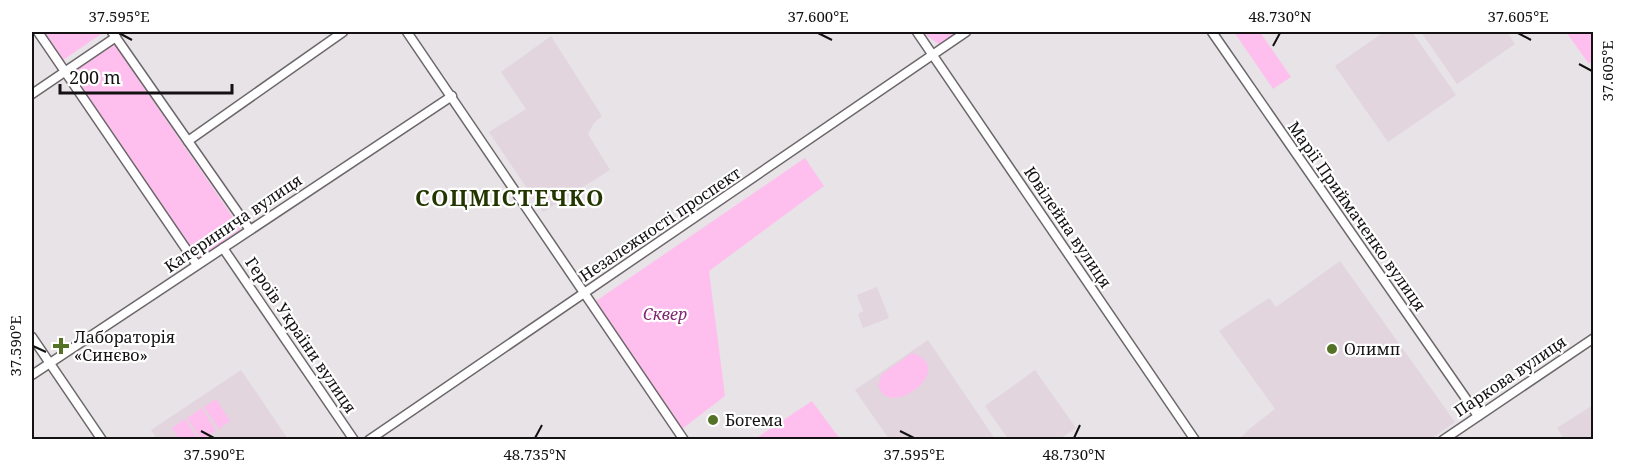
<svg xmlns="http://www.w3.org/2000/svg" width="1625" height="471" font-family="'Noto Serif',serif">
	<rect width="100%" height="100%" fill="#e8e3e7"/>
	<g fill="#e2d5de">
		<path d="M1384,32H1412L1456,95L1388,142L1335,66Z"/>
		<path d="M1421,32H1507L1515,44L1457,84Z"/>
		<path d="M551,36L602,116L594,123L588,134L610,170L543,212L489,132L526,109L501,72Z"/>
		<path d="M1340,261L1455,422L1431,439H1239L1253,426L1275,409L1219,331L1269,298L1276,307Z"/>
		<path d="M877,287L889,318L863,328L858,314L863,311L857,295Z"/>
		<path d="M928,340L995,439H889L855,390Z"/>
		<path d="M241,370L288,439H157L151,430Z"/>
		<path d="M1035,370L1076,428L1060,439H1008L985,406Z"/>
		<path d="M1593,405V439H1564L1557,428Z"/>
	</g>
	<g fill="#febfee">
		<path d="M43,32H104L63,60Z"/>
		<path d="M924,32H959L940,45L927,36Z"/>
		<path d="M1234,32H1260L1291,77L1273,89Z"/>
		<path d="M1566,32H1593V60L1589,64Z"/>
		<path d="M114,44L241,229L198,259L67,75Z"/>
		<path d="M805,158L824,186L709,271L725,396L682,429L596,301Z"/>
		<path d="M912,353C954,367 904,407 886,396C881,394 880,389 878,385L882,374Z"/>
		<path d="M216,399L230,421L219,429L204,407Z"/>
		<path d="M812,401L840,439H755Z"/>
		<path d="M202,408L216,431L203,440L201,439L187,418Z"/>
		<path d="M185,419L198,439H179L172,428Z"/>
	</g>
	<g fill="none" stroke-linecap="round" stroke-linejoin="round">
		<defs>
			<g id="minor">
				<path d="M38,32L197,265"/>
				<path d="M112,32L250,230"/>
				<path d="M407,32L684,440"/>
				<path d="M917,32L1195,440"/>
				<path d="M1212,32L1478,416"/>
				<path d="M32,94L116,37"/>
				<path d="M188,141L343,32"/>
				<path d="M223,248L354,440"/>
				<path d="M32,337L102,440"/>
				<path d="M32,375L452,96"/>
				<path d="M369,440L966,32"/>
				<path d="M1443,440L1594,338"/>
			</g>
		</defs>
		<use href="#minor" stroke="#6c676a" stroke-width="11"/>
		<use href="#minor" stroke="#fff" stroke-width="8"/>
	</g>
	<path fill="none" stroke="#131112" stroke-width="2" d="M119,33L132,40M818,33L832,40M1518,33L1531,40M1273,46L1280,33M1579,64L1592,71M33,346L46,352M201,431L214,438M900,431L914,438M535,438L542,425M1074,438L1080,425"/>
	<g fill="#547227" stroke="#fff" stroke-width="2">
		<path d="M58 337h6v6h6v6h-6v6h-6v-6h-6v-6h6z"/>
		<circle cx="1332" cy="349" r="6"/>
		<circle cx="713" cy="420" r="6"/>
	</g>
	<g text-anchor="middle" stroke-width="4.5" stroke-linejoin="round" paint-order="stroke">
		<g font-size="16" fill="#131112" stroke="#fff">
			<text transform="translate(1357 216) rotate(55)" y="6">Марії Приймаченко вулиця</text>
			<text transform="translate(233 223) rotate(-34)" y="6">Катеринича вулиця</text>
			<text transform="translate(660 224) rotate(-34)" y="6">Незалежності проспект</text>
			<text transform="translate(1068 227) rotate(56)" y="6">Ювілейна вулиця</text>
			<text transform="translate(301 335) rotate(56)" y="6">Героїв України вулиця</text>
			<text transform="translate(1510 376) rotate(-34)" y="6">Паркова вулиця</text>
		</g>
		<g font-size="16" font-style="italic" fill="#832973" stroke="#fff">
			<text x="665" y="320">Сквер</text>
		</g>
		<g font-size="16" fill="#131112" stroke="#fff" text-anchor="start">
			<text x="74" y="343">Лабораторія<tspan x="74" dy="18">«Синєво»</tspan></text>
			<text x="1344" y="355">Олимп</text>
			<text x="725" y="426">Богема</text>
		</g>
		<g font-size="22" font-weight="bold" letter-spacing="1.5" fill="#233600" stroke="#fff">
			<text x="510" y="206">СОЦМІСТЕЧКО</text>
		</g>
	</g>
	<rect width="1625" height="471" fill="none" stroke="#ffffff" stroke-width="66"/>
	<path d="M60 84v9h172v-9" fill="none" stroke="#131112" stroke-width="3"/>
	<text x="69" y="84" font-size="18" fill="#131112" stroke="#ffffff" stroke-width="4.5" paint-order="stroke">200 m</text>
	<rect x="33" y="33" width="1559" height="405" fill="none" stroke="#131112" stroke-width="2"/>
	<g font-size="15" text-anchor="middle" fill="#131112">
		<text x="119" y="22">37.595°E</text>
		<text x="818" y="22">37.600°E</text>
		<text x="1280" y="22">48.730°N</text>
		<text x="1518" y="22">37.605°E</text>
		<text transform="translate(1608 71) rotate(-90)" y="5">37.605°E</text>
		<text transform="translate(16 346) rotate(-90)" y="5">37.590°E</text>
		<text x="214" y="460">37.590°E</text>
		<text x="535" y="460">48.735°N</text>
		<text x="914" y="460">37.595°E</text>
		<text x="1074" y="460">48.730°N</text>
	</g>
</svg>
